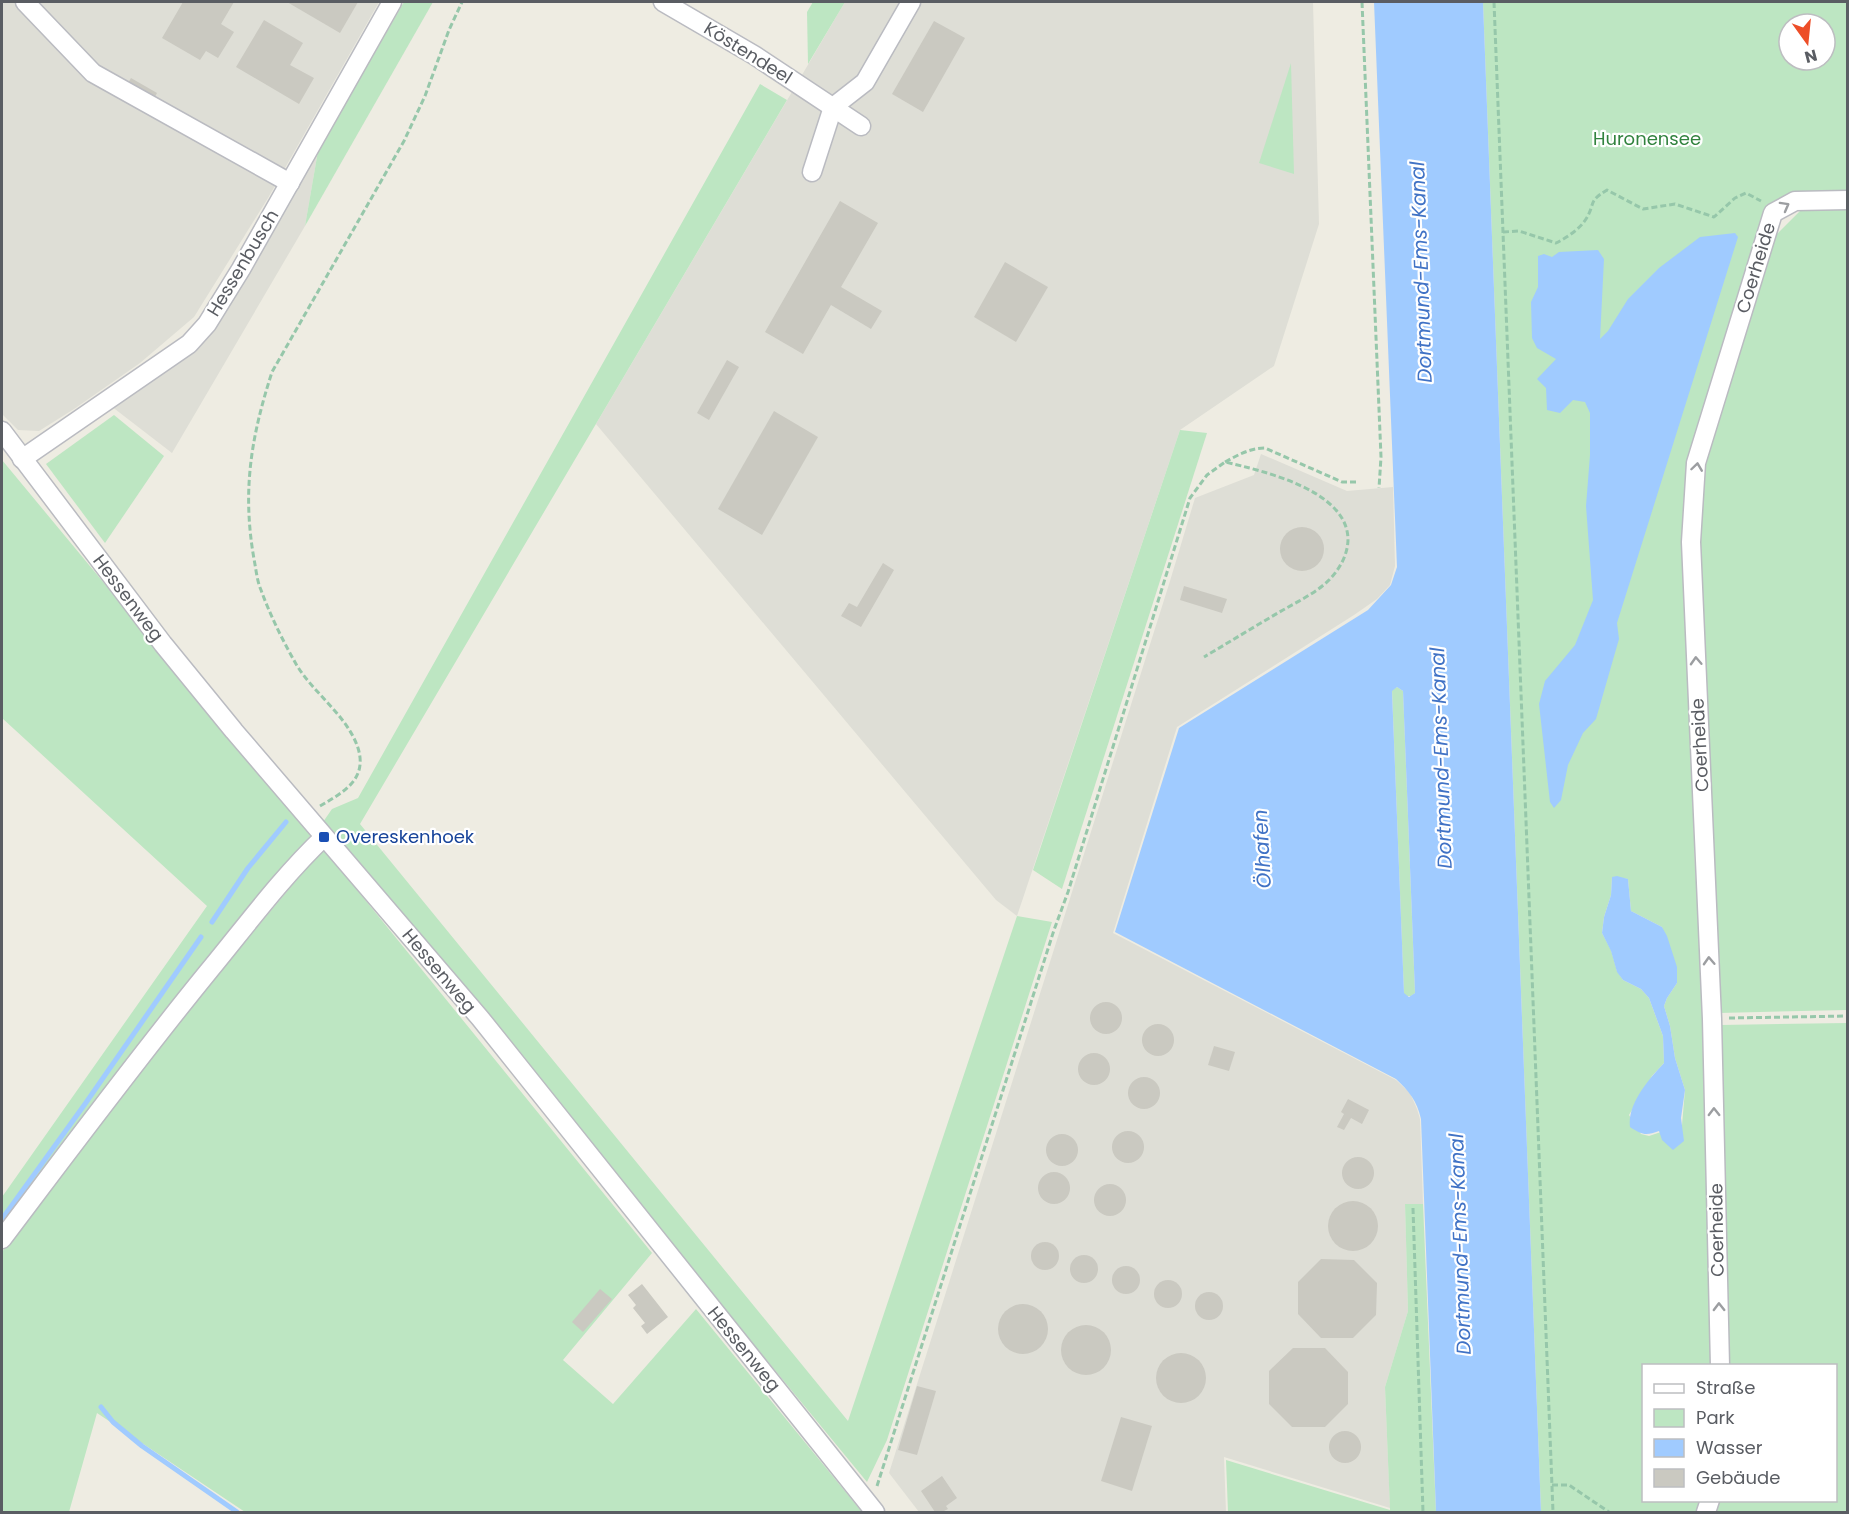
<svg xmlns="http://www.w3.org/2000/svg" width="1849" height="1514" font-family="Poppins,sans-serif">
	<rect width="100%" height="100%" fill="#eeece2"/>
	<g fill="#deded6">
		<path d="M2,2H379L268,198L194,317L140,363L74,409L39,431L18,430L2,414Z"/>
		<path d="M845,2H1313L1319,224L1274,366L1180,430L1017,916L996,900L596,424Z"/>
		<path d="M318,151L305,226L172,453L111,406L214,326Z"/>
		<path d="M1261,454L1347,491L1393,487L1395,566L1390,585L1377,599L1354,615L1177,727L1113,933L1396,1080L1410,1093L1417,1109L1420,1119L1423,1204H1405L1408,1311L1385,1387L1390,1508L1224,1457L1226,1512H919L889,1473L1170,581L1195,498L1254,475Z"/>
	</g>
	<g fill="#bde6c2" fill-rule="evenodd">
		<path d="M404,2H433L305,226L318,151Z"/>
		<path d="M813,2H845L808,64L807,12Z"/>
		<path d="M1483,2H1847V198L1781,199L1764,210L1713,378L1685,543L1695,869L1703,964L1717,1365L1644,1366V1500L1705,1501L1702,1512H1541ZM1789,24H1825V60H1789ZM1612,877L1628,879L1631,911L1662,927L1677,983L1667,998L1664,1006L1670,1026L1675,1058L1685,1090L1682,1125L1649,1136L1641,1134L1629,1115L1652,1076L1664,1063L1663,1036L1649,998L1641,989L1623,980L1617,971L1611,950L1602,933L1604,917L1611,895Z"/>
		<path d="M1291,63L1294,174L1259,163Z"/>
		<path d="M760,84L787,100L360,824L848,1421L1017,916L1052,922L887,1440L867,1482L323,822L332,809L358,798Z"/>
		<path d="M1847,208V1010L1719,1013L1699,541L1702,463L1767,244L1802,209Z"/>
		<path d="M114,415L164,456L105,543L46,464Z"/>
		<path d="M1180,430L1207,433L1062,889L1033,870Z"/>
		<path d="M2,460L312,834L142,1043L2,1226V1197L207,906L2,718Z"/>
		<path d="M1397,687L1403,691L1415,993L1411,996H1407L1404,994L1392,690Z"/>
		<path d="M323,848L652,1253L563,1360L613,1404L696,1309L862,1512H245L97,1413L69,1512H2V1252L155,1050Z"/>
		<path d="M1847,1023V1512H1711L1714,1501L1836,1500V1366L1726,1365L1720,1025Z"/>
		<path d="M1405,1204H1423L1436,1512H1228L1226,1460L1390,1510L1385,1387L1408,1311Z"/>
	</g>
	<g fill="#a0cbff" fill-rule="evenodd">
		<path d="M1374,2H1483L1541,1512H1436L1421,1119C1417,1101 1409,1091 1396,1079L1115,932L1179,728L1368,610L1391,585L1397,567ZM1397,687L1403,691L1415,993L1409,997L1404,993L1392,691Z"/>
		<path d="M1735,233L1738,237L1617,623L1619,639L1596,719L1583,733L1568,765L1561,800L1554,808L1550,802L1539,704L1545,681L1575,645L1593,600L1586,506L1590,455V413L1585,402L1573,400L1560,413L1547,410L1546,388L1537,379L1556,359L1537,348L1532,338L1531,302L1538,287V256L1544,254L1552,257L1559,252L1598,250L1604,259L1600,339L1608,331L1628,299L1659,268L1700,237Z"/>
		<path d="M1617,876L1628,879L1631,911L1662,927L1667,936L1677,967V983L1667,998L1664,1006L1670,1026L1675,1058L1685,1090L1681,1118L1684,1141L1673,1150L1662,1140L1659,1131C1646,1136 1642,1135 1630,1127C1627,1104 1649,1079 1664,1063L1663,1036L1649,998L1641,989L1623,980L1617,972L1611,951L1602,933L1604,917L1611,895L1612,877Z"/>
	</g>
	<g fill="none" stroke-linecap="round" stroke-linejoin="round">
		<g stroke="#a0cbff" stroke-width="5">
			<path d="M212,922L248,868L286,822"/>
			<path d="M2,1219L85,1104L201,937"/>
			<path d="M101,1407L113,1422L142,1446L237,1512"/>
		</g>
	</g>
	<g fill="#cac9c1">
		<path d="M183,2H234L221,24L234,32L218,58L206,51L200,60L162,38Z"/>
		<path d="M287,2H358L340,33Z"/>
		<path d="M264,20L303,43L290,65L314,78L299,104L236,67Z"/>
		<path d="M934,21L965,38L923,112L892,94Z"/>
		<path d="M131,78L157,93L154,99L128,83Z"/>
		<path d="M840,201L878,223L841,287L882,311L871,329L831,305L803,354L765,332Z"/>
		<path d="M1005,262L1048,287L1016,342L974,317Z"/>
		<path d="M727,360L739,367L709,420L697,413Z"/>
		<path d="M774,411L818,437L762,535L718,509Z"/>
		<circle cx="1302" cy="549" r="22"/>
		<path d="M883,563L894,570L861,627L841,616L849,603L857,607Z"/>
		<path d="M1184,586L1227,599L1222,613L1180,600Z"/>
		<circle cx="1106" cy="1018" r="16"/>
		<circle cx="1158" cy="1040" r="16"/>
		<path d="M1214,1046L1235,1052L1229,1071L1208,1065Z"/>
		<circle cx="1094" cy="1069" r="16"/>
		<circle cx="1144" cy="1093" r="16"/>
		<path d="M1348,1099L1369,1110L1362,1124L1351,1118L1344,1130L1337,1127L1344,1114L1341,1112Z"/>
		<circle cx="1128" cy="1147" r="16"/>
		<circle cx="1062" cy="1150" r="16"/>
		<circle cx="1358" cy="1173" r="16"/>
		<circle cx="1054" cy="1188" r="16"/>
		<circle cx="1110" cy="1200" r="16"/>
		<circle cx="1353" cy="1226" r="25"/>
		<circle cx="1045" cy="1256" r="14"/>
		<circle cx="1084" cy="1269" r="14"/>
		<path d="M1321,1259L1354,1260L1377,1283L1376,1315L1353,1338H1321L1298,1314V1282Z"/>
		<circle cx="1126" cy="1280" r="14"/>
		<circle cx="1168" cy="1294" r="14"/>
		<path d="M642,1284L668,1317L647,1334L641,1326L645,1323L633,1308L636,1305L628,1295Z"/>
		<path d="M600,1289L612,1299L583,1332L572,1322Z"/>
		<circle cx="1209" cy="1306" r="14"/>
		<circle cx="1023" cy="1329" r="25"/>
		<circle cx="1086" cy="1350" r="25"/>
		<path d="M1293,1348H1325L1348,1372V1404L1325,1427H1292L1269,1404V1371Z"/>
		<circle cx="1181" cy="1378" r="25"/>
		<path d="M917,1386L936,1391L917,1455L898,1450Z"/>
		<path d="M1121,1417L1152,1426L1132,1491L1101,1481Z"/>
		<circle cx="1345" cy="1447" r="16"/>
		<path d="M942,1476L957,1498L946,1506L948,1509L942,1512H935L921,1491Z"/>
	</g>
	<g fill="none" stroke-linecap="round" stroke-linejoin="round">
		<defs>
			<g id="minor">
				<path d="M25,2L93,73L290,183"/>
				<path d="M663,2L754,55L861,126"/>
				<path d="M833,107L865,82L911,2"/>
				<path d="M812,172L833,107"/>
				<path d="M2,431L163,644L234,731L480,1018L875,1512"/>
				<path d="M22,459L189,344L207,324L241,269L392,2"/>
				<path d="M2,1239C70,1149 137,1059 208,972C246,926 281,878 324,837"/>
				<path d="M1720,1366L1712,1019L1691,542L1696,463L1773,213L1795,201L1848,200"/>
				<path d="M1706,1512L1710,1500"/>
			</g>
		</defs>
		<use href="#minor" stroke="#babbc1" stroke-width="21"/>
		<g stroke="#96c7aa" stroke-width="3" stroke-dasharray="6 3" stroke-linecap="butt">
			<path d="M1362,2L1381,457L1379,488"/>
			<path d="M1494,2L1553,1512"/>
			<path d="M1503,232L1519,231L1556,243C1566,238 1579,230 1586,219C1596,203 1587,202 1607,190L1643,209L1675,204L1714,217L1735,198L1746,193L1761,201"/>
			<path d="M1225,462C1238,455 1250,448 1265,448L1342,482H1359"/>
			<path d="M320,806C342,793 368,780 358,748C347,715 313,693 296,664C283,641 270,615 261,590C257,581 256,569 254,559C242,491 251,437 272,372L404,141L425,96L449,30L462,2"/>
			<path d="M1729,1018L1848,1016"/>
			<path d="M1413,1208L1423,1512"/>
			<path d="M1552,1485H1569L1609,1512"/>
			<path d="M877,1486L1054,930L1068,892L1190,498L1207,475L1225,462C1263,471 1347,490 1348,539C1348,554 1340,569 1329,580C1317,592 1299,601 1283,610C1257,625 1231,641 1204,657"/>
		</g>
		<use href="#minor" stroke="#fff" stroke-width="18"/>
	</g>
	<defs><path id="oneway-chevron" d="M-2-3.5L2.5 0L-2 3.5" fill="none" stroke-width="1.6" stroke-linecap="round" stroke-linejoin="round" transform="scale(1.5)"/></defs>
	<g stroke="#9c9ea1">
		<use href="#oneway-chevron" transform="translate(1785 206) rotate(-29)"/>
		<use href="#oneway-chevron" transform="translate(1697 467) rotate(-82)"/>
		<use href="#oneway-chevron" transform="translate(1696 661) rotate(-93)"/>
		<use href="#oneway-chevron" transform="translate(1709 961) rotate(-93)"/>
		<use href="#oneway-chevron" transform="translate(1714 1112) rotate(-91)"/>
		<use href="#oneway-chevron" transform="translate(1719 1307) rotate(-91)"/>
	</g>
	<rect fill="#1a4fb4" stroke="#fff" stroke-width="2" x="318" y="831" width="12" height="12" rx="3"/>
	<g text-anchor="middle" stroke-width="4.5" stroke-linejoin="round" paint-order="stroke">
		<g font-size="18" fill="#5a5d63" stroke="#fff">
			<text transform="translate(748 53) rotate(32)" y="6">Köstendeel</text>
			<text transform="translate(243 263) rotate(-59)" y="6">Hessenbusch</text>
			<text transform="translate(1756 268) rotate(-73)" y="6">Coerheide</text>
			<text transform="translate(128 598) rotate(53)" y="6">Hessenweg</text>
			<text transform="translate(1700 745) rotate(-93)" y="6">Coerheide</text>
			<text transform="translate(439 971) rotate(50)" y="6">Hessenweg</text>
			<text transform="translate(1717 1230) rotate(-91)" y="6">Coerheide</text>
			<text transform="translate(744 1349) rotate(51)" y="6">Hessenweg</text>
		</g>
		<g font-size="18" fill="#32833f" stroke="#fff">
			<text x="1647" y="145">Huronensee</text>
		</g>
		<g font-size="18" fill="#164399" stroke="#fff" text-anchor="start">
			<text x="336" y="843">Overeskenhoek</text>
		</g>
		<g font-size="20" font-style="italic" fill="#4072c5" stroke="#fff">
			<text transform="translate(1421 272) rotate(-92)" y="7">Dortmund-Ems-Kanal</text>
			<text transform="translate(1441 758) rotate(-92)" y="7">Dortmund-Ems-Kanal</text>
			<text transform="translate(1262 849) rotate(-93)" y="7">Ölhafen</text>
			<text transform="translate(1460 1244) rotate(-92)" y="7">Dortmund-Ems-Kanal</text>
		</g>
	</g>
	<rect width="1849" height="1514" fill="none" stroke="#5a5d63" stroke-width="6"/>
	<rect x="1642" y="1364" width="195" height="138" fill="#ffffff" stroke="#bdbec1" stroke-width="1.5"/>
	<rect x="1654" y="1384" width="30" height="9" fill="#ffffff" stroke="#bdbec1" stroke-width="1.5"/>
	<text x="1696" y="1394" font-size="18" fill="#5a5d63">Straße</text>
	<rect x="1654" y="1409" width="30" height="18" fill="#bde6c2" stroke="#bdbec1" stroke-width="1.5"/>
	<text x="1696" y="1424" font-size="18" fill="#5a5d63">Park</text>
	<rect x="1654" y="1439" width="30" height="18" fill="#a0cbff" stroke="#bdbec1" stroke-width="1.5"/>
	<text x="1696" y="1454" font-size="18" fill="#5a5d63">Wasser</text>
	<rect x="1654" y="1469" width="30" height="18" fill="#cac9c1" stroke="#bdbec1" stroke-width="1.5"/>
	<text x="1696" y="1484" font-size="18" fill="#5a5d63">Gebäude</text>
	<g transform="translate(1807 42) rotate(165)"><circle r="28" fill="#ffffff" stroke="#bdbec1" stroke-width="1.5"/>
	<path d="M0-4.5L10 22L0 15L-10 22Z" fill="#ed4e28"/>
	<text y="-9" font-size="16" font-weight="bold" text-anchor="middle" fill="#5a5d63">N</text>
	</g>
</svg>
